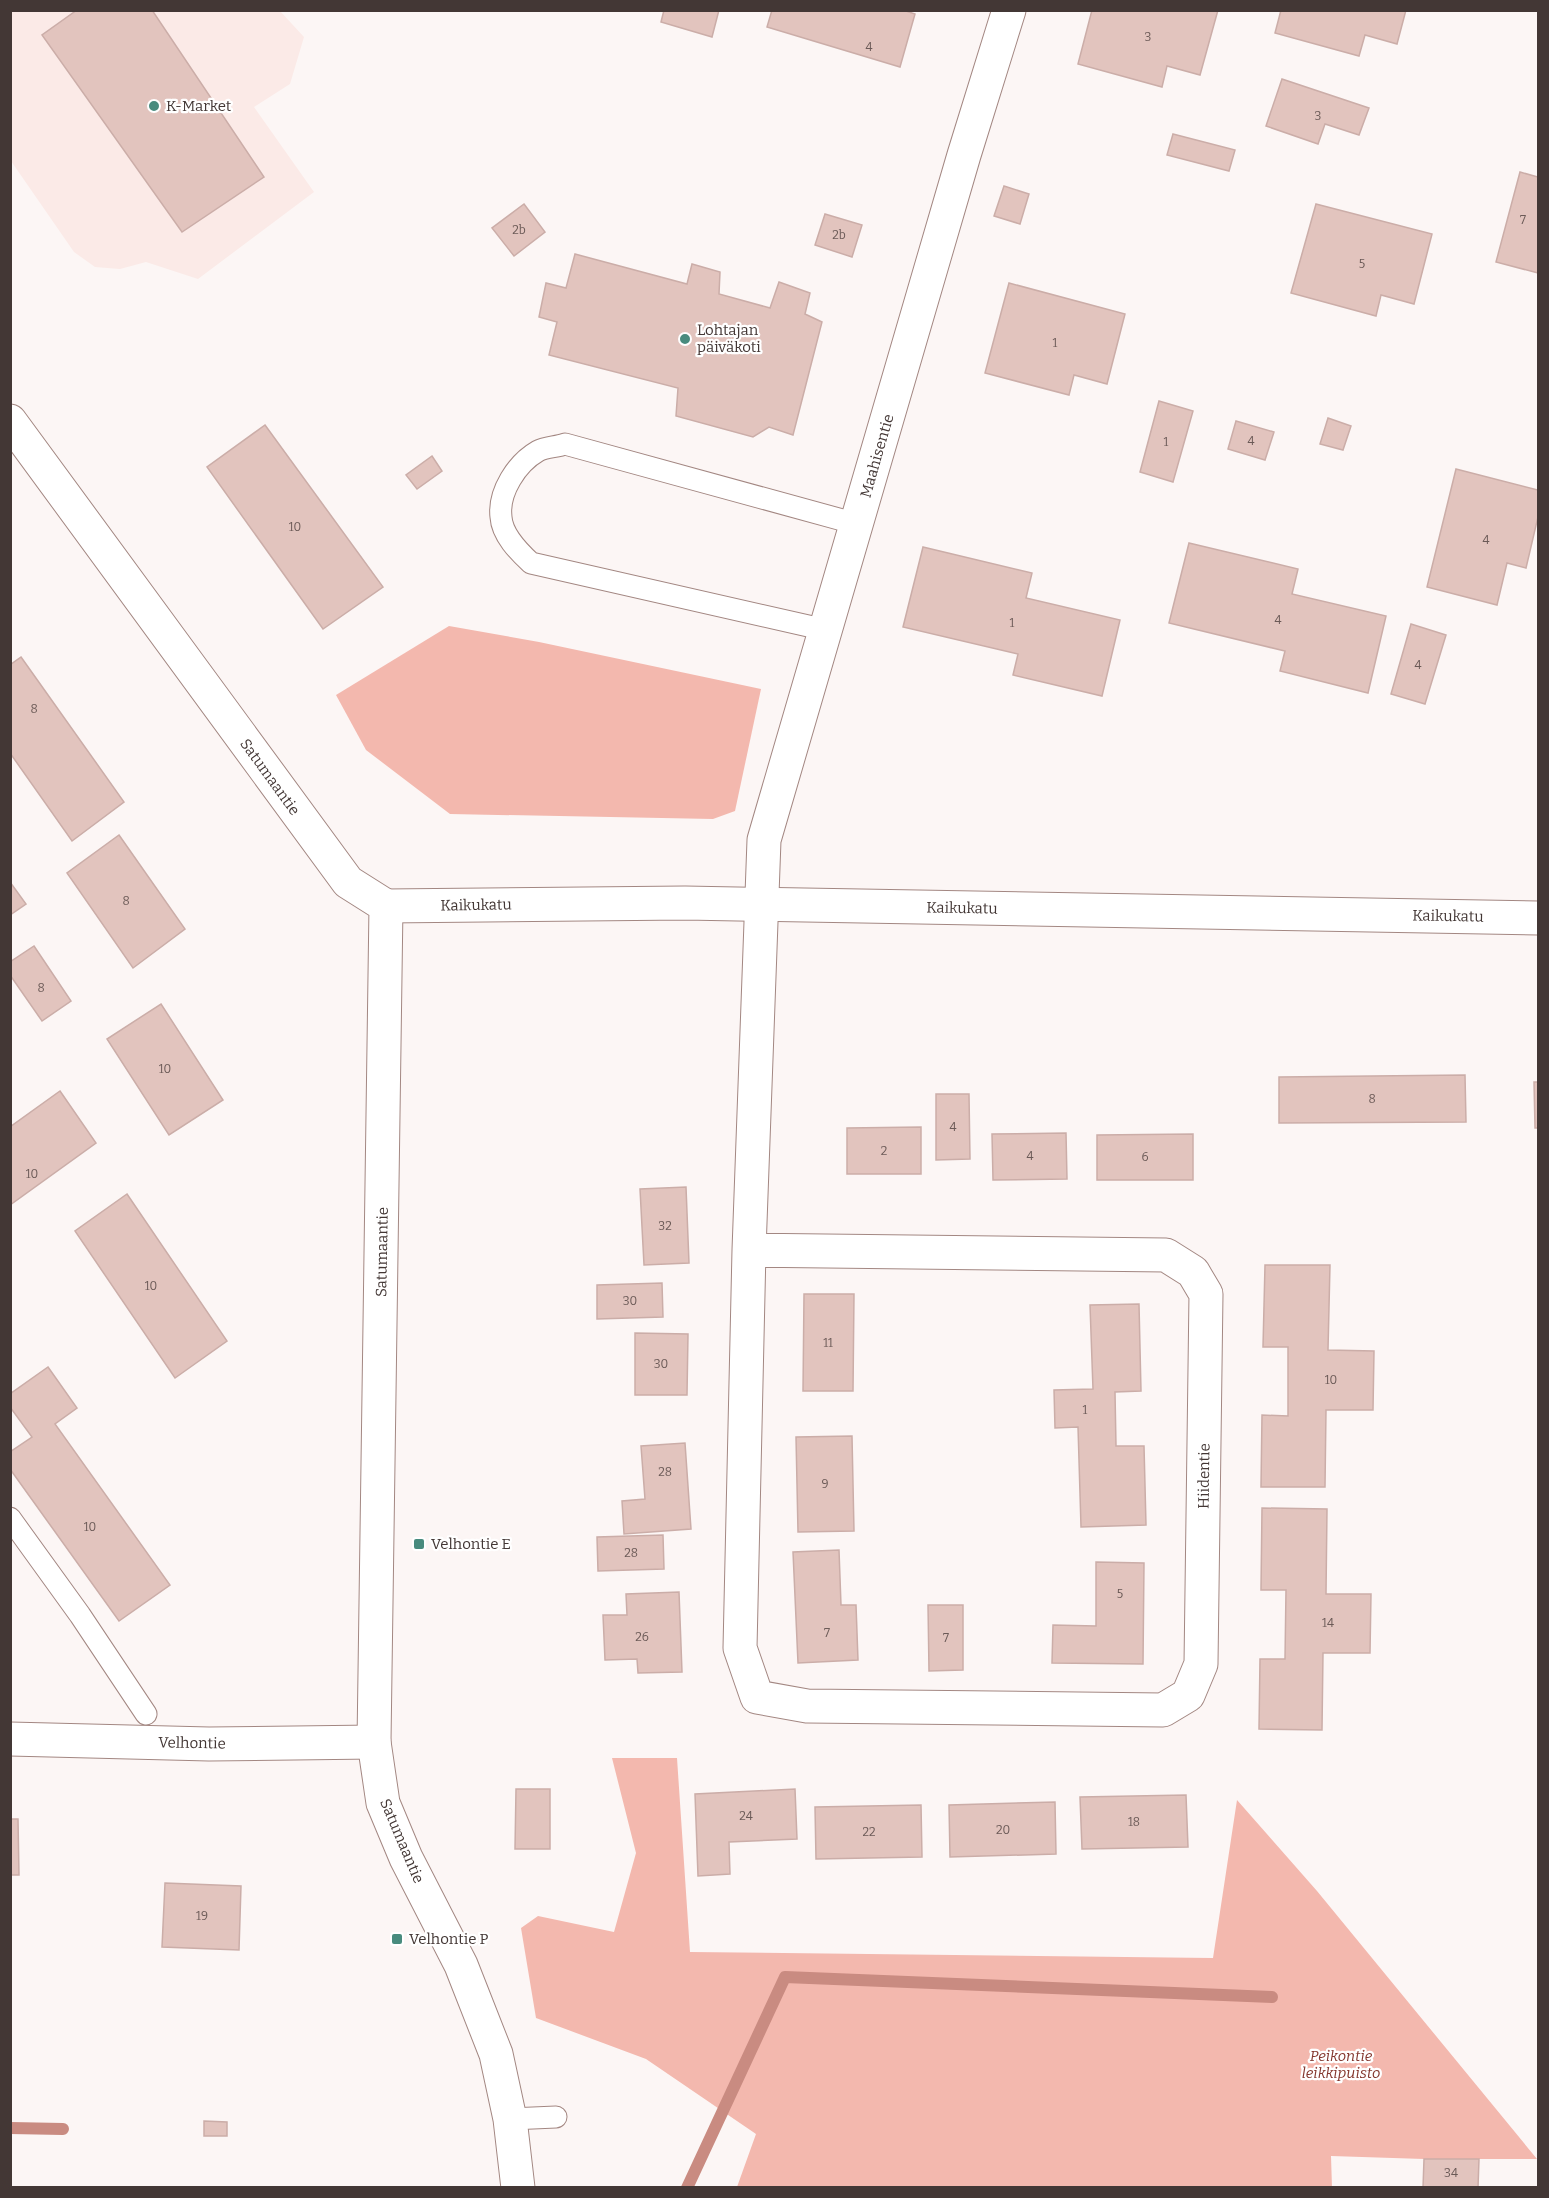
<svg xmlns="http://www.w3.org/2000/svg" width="1549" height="2198" font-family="Bitter,serif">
	<rect width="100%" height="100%" fill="#fcf6f5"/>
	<path fill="#fbeae7" d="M10,11H280L304,37L290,84L254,107L314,192L198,279L146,262L120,269L95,267L74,252L11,161Z"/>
	<g fill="#f3b8ae">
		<path d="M449,626L539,642L761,689L735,811L713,819L450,814L366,750L336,695Z"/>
		<path d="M612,1758H677L690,1952L1213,1958L1237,1800L1317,1891L1537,2159H1424L1331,2156L1332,2188L737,2187L756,2134L646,2059L536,2018L521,1928L538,1916L614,1932L636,1853Z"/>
	</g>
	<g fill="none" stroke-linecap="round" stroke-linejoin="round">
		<g stroke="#c98b81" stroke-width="12">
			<path d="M10,2128L63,2129"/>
			<path d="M687,2188L785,1977L1272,1997"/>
		</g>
	</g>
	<g fill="#e2c4be" stroke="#cbada8" stroke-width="1.5">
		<path d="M77,10H152L264,177L182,232L42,35Z"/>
		<path d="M664,10H719L712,37L661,22Z"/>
		<path d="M772,10H903L915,14L900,67L767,27Z"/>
		<path d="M1092,10H1218L1200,75L1167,66L1162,87L1078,64Z"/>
		<path d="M1281,10H1406L1397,44L1365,35L1359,56L1275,33Z"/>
		<path d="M1282,79L1369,108L1359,135L1325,124L1318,144L1266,126Z"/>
		<path d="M1173,134L1235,150L1229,171L1167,155Z"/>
		<path d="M1520,172L1538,177V273L1496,262Z"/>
		<path d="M1004,186L1029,194L1020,224L994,216Z"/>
		<path d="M524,204L545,232L514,256L492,228Z"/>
		<path d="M1316,204L1432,234L1414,304L1381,295L1376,316L1291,293Z"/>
		<path d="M825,214L862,225L852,257L815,245Z"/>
		<path d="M575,254L687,284L692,264L720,272L719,294L770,308L779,282L810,293L805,314L822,322L793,435L769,427L753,437L676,416L678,388L549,355L557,322L539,317L546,283L566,288Z"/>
		<path d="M1009,283L1125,314L1107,384L1074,375L1069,395L985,373Z"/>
		<path d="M1159,401L1193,411L1173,482L1140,472Z"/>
		<path d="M1328,418L1351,426L1343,450L1320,444Z"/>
		<path d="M1236,421L1274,432L1265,460L1228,449Z"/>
		<path d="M265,425L383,587L323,629L207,467Z"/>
		<path d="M432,456L442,471L417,489L406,475Z"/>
		<path d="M1456,469L1538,490V517L1526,568L1507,563L1497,605L1427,587Z"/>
		<path d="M1189,543L1298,569L1292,594L1386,616L1368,693L1280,671L1285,651L1169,623Z"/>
		<path d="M923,547L1032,573L1026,598L1120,620L1102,696L1013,675L1018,654L903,627Z"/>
		<path d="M1411,624L1446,635L1425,704L1391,694Z"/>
		<path d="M21,657L124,802L72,841L10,753V665Z"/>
		<path d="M119,835L185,929L133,968L67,873Z"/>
		<path d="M10,882L26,904L10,915Z"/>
		<path d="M34,946L71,1001L42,1021L10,975V962Z"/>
		<path d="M161,1004L223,1100L169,1135L107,1039Z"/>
		<path d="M1465,1075L1466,1122L1279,1123V1077Z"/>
		<path d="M1534,1082H1538V1128H1535Z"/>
		<path d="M60,1091L96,1143L10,1205V1127Z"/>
		<path d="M936,1094H969L970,1159L936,1160Z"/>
		<path d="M921,1127V1174H847V1128Z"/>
		<path d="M1066,1133L1067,1179L993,1180L992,1134Z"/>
		<path d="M1193,1134V1180H1097V1135Z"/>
		<path d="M686,1187L689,1263L644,1265L640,1189Z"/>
		<path d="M127,1194L227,1341L175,1378L75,1231Z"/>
		<path d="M1265,1265H1330L1328,1350L1374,1351L1373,1410H1326L1325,1487H1261L1262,1415L1288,1416V1347H1263Z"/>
		<path d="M662,1283L663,1317L597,1319V1285Z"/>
		<path d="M804,1294H854L853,1391H803Z"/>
		<path d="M1139,1304L1141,1391L1115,1392L1116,1446H1144L1146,1525L1081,1527L1078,1427L1055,1428L1054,1390L1093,1389L1090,1305Z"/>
		<path d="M635,1333L688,1334L687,1395H635Z"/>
		<path d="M48,1367L77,1408L55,1424L170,1585L119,1621L10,1469V1452L32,1437L10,1407V1394Z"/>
		<path d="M852,1436L854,1531L798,1532L796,1437Z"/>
		<path d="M685,1443L691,1529L624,1534L622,1501L645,1499L641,1446Z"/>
		<path d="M1262,1508L1327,1509L1326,1594H1371L1370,1653H1323L1322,1730L1259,1729L1260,1659H1285L1286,1590H1261Z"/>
		<path d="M663,1535L664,1569L598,1571L597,1537Z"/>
		<path d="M839,1550L841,1605H856L858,1660L798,1663L793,1552Z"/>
		<path d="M1096,1562L1144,1563L1143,1664L1052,1663L1053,1625L1096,1626Z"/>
		<path d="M679,1592L682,1672L638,1673L637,1659L605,1660L603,1615H627L626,1594Z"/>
		<path d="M928,1605H963V1670L929,1671Z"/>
		<path d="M516,1789H550V1849H515Z"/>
		<path d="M795,1789L797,1839L729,1842L730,1874L698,1876L695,1794Z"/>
		<path d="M1186,1795L1188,1847L1082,1849L1080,1797Z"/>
		<path d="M1055,1802L1056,1854L950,1857L949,1805Z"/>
		<path d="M921,1805L922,1857L816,1859L815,1807Z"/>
		<path d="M10,1819H18L19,1875H10Z"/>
		<path d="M165,1883L241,1886L239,1950L162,1947Z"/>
		<path d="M204,2121L227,2122V2136H204Z"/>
		<path d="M1424,2159H1479L1478,2188H1423Z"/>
	</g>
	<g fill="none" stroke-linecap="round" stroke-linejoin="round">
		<defs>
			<g id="lane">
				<path d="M826,630L531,563C519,552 502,535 501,517C498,492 517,463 538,451C545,447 557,447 565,444L857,524"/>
				<path d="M10,1518L80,1615L146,1714"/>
				<path d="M510,2119L556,2117"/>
			</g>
			<g id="street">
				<path d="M386,906L685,903L1538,918"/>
				<path d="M749,1250L1166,1255L1193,1272L1206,1294L1201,1664L1188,1695L1163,1710L807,1706L757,1697L740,1648L749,1250L764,840L964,155L1009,10"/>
				<path d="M10,1739L209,1744L374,1742"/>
			</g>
			<path id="secondary" d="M10,421L348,882L386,906L374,1742L383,1803L406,1858L461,1965L496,2054L510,2119L518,2188"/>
		</defs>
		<use href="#lane" stroke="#a38782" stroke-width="23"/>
		<use href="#street" stroke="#a38782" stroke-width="35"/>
		<use href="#secondary" stroke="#a38782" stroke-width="35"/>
		<use href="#lane" stroke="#fff" stroke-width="21"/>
		<use href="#street" stroke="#fff" stroke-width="33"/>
		<use href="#secondary" stroke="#fff" stroke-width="33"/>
	</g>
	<g fill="#488b7e" stroke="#fff" stroke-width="2">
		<circle cx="154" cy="106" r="6"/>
		<circle cx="685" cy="339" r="6"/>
		<rect x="413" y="1538" width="12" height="12" rx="3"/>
		<rect x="391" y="1933" width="12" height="12" rx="3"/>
	</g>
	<g text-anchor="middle" stroke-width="4.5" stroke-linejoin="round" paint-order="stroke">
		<g font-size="12" fill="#6b5a57">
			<text x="1148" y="41">3</text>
			<text x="869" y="51">4</text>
			<text x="1318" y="120">3</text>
			<text x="1523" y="224">7</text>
			<text x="519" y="234">2b</text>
			<text x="839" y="239">2b</text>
			<text x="1362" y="268">5</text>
			<text x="1055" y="347">1</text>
			<text x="1251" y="445">4</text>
			<text x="1166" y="446">1</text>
			<text x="295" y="531">10</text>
			<text x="1486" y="544">4</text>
			<text x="1278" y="624">4</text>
			<text x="1012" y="627">1</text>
			<text x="1418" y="669">4</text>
			<text x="34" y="713">8</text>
			<text x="126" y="905">8</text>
			<text x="41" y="992">8</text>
			<text x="165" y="1073">10</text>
			<text x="1372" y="1103">8</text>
			<text x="953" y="1131">4</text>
			<text x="884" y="1155">2</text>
			<text x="1030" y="1160">4</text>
			<text x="1145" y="1161">6</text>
			<text x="32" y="1178">10</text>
			<text x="665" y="1230">32</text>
			<text x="151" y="1290">10</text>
			<text x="630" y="1305">30</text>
			<text x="828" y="1347">11</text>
			<text x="661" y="1368">30</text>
			<text x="1331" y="1384">10</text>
			<text x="1085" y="1414">1</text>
			<text x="665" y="1476">28</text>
			<text x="825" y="1488">9</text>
			<text x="90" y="1531">10</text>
			<text x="631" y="1557">28</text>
			<text x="1120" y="1598">5</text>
			<text x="1328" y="1627">14</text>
			<text x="827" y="1637">7</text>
			<text x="642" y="1641">26</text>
			<text x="946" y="1642">7</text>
			<text x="746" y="1820">24</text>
			<text x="1134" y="1826">18</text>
			<text x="1003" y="1834">20</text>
			<text x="869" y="1836">22</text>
			<text x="202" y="1920">19</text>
			<text x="1451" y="2177">34</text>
		</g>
		<g font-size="15" fill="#433735" stroke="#fff" text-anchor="start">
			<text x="166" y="111">K-Market</text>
			<text x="697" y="335">Lohtajan<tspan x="697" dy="17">päiväkoti</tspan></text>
			<text x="431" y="1549">Velhontie E</text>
			<text x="409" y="1944">Velhontie P</text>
		</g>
		<g font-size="15" fill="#433735" stroke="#fff">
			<text transform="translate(877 456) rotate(-74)" y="5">Maahisentie</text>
			<text transform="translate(270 777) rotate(54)" y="5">Satumaantie</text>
			<text transform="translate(476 905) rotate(-1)" y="5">Kaikukatu</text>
			<text transform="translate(962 908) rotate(1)" y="5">Kaikukatu</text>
			<text transform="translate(1448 916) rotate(1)" y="5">Kaikukatu</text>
			<text transform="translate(382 1252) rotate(-89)" y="5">Satumaantie</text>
			<text transform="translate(1204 1476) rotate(-89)" y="5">Hiidentie</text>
			<text transform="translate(192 1743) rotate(1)" y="5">Velhontie</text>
			<text transform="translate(402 1841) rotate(67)" y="5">Satumaantie</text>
		</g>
		<g font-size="15" font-style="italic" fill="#84372e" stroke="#fff">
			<text x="1341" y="2061">Peikontie<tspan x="1341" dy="17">leikkipuisto</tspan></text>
		</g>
	</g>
	<rect width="1549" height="2198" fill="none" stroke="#433735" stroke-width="24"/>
</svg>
